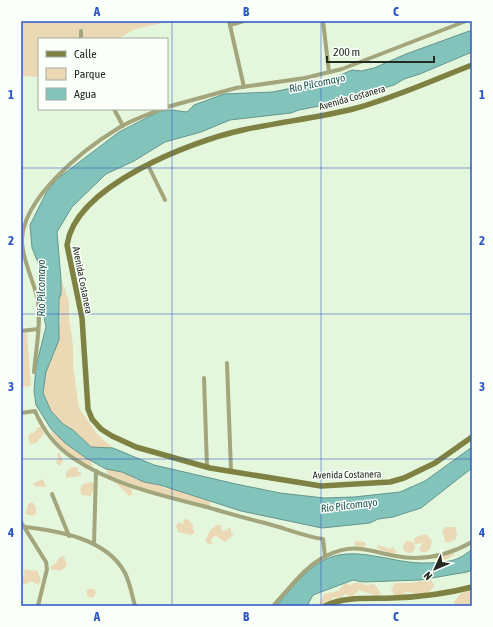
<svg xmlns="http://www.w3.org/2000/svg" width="493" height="627" font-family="'Asap Condensed',sans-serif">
	<rect width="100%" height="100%" fill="#e4f7dd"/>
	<g fill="#ead9b4">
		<path d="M21,21H171L135,29L118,39H39V77L21,76Z"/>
		<path d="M61,279L69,301V317L73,346V366L79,408L97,434L113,448L91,447L73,430L63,424L51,411L43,393L46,372L54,351L61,321L59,299L61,294Z"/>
		<path d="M27,333L31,386L21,387V334Z"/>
		<path d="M38,427L42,428L44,434L36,443L30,444L28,437L30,433H34Z"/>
		<path d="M51,431L57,432L74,450L81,452L91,461L93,467C82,464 52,442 51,431Z"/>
		<path d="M59,452L63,461L59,466L55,461L58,460L57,454Z"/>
		<path d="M72,467L79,468L77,471L81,473V476L66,478V472Z"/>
		<path d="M106,468L125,472L137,480C146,478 159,483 166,489L171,487L210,501V504L209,506L153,492L111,476L107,473Z"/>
		<path d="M43,479L46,487L34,486V483Z"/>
		<path d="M91,482L94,483V490L90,496L82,495L80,490L83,484Z"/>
		<path d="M115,482L126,484L132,490V495L129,496Z"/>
		<path d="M32,502L36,507V513L33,516L25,514L29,503Z"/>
		<path d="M184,519L189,520L194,527L192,528L195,532L191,535L178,532L176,525L180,522L183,524Z"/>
		<path d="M217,525H221L222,530L224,531L231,527V532L234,534L225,542L216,536L213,537L211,540L212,544H209L205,541C208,534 211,528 217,525Z"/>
		<path d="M446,527H455L457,535L455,540L446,543L442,531Z"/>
		<path d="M426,534L432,541C430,549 430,553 421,552L419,549L423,543L415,544L414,539L416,537Z"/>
		<circle cx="409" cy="547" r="6"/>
		<path d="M356,541L365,542L366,545L364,547L355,546L354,544Z"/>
		<path d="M378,545L390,549L393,547L397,553H389L377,548Z"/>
		<path d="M452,551L455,554C449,558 441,564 434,558Z"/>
		<path d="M64,556L67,565L62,570H52L50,567L55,564L60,557Z"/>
		<path d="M27,569L31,571L37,570L41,580L38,585L32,581L26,584H21V577L25,576L23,571Z"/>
		<path d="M427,580H431L434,585C430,599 416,592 405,592L401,596H395L391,590L395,583H411Z"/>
		<path d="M358,582L366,585L374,584L381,593L377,596L359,590L352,597L345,594L340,599L333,597L331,601L325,602L323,606H318L324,594L338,591L345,583L350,585Z"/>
		<path d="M472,588V606H455L454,602L461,593Z"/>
		<circle cx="91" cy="593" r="4.5"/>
	</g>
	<g fill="#82c3bc" stroke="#66958d">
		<path d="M472,30V52L420,74L404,79L394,85L364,94L355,99L299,110L291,113L230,120L201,132L165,142L134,161L106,174L72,207L57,232L61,279V294L59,299V340L46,372L43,393L51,411L63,424L73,430L91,447L113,448L154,465L236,484L280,493L324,498L354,497L400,492L425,481L472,447V468L421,508L393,517L378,519L370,523L322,528L241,511L160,485L144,482L122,472L106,469L86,458L65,443L51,429L36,405L34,391L36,366L46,327L43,312L41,270L32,248L30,225L46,193L57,179L119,132L160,111L172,110L187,112L194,105L224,94L273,92L301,86L310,81L329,80L352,70L361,71L374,68L406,54Z"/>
		<path d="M472,550V570L467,572L420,580L363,582L353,580L313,595L307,606H276C290,590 305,570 324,560C353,545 389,562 420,563C431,563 449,563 459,558C464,556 467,552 472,550Z"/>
	</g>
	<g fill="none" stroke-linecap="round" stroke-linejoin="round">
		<g stroke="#a3a67c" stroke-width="4">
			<path d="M229,21L244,87"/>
			<path d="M323,21L329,72"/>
			<path d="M230,25L244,21"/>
			<path d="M81,39V31"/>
			<path d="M167,107L236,88L305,78L342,69L466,21"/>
			<path d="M114,109L123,126"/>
			<path d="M148,165L165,200"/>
			<path d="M21,331L38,329"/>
			<path d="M227,363L231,471"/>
			<path d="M34,372C36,349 41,325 38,302C35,283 22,260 22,241C22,198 84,149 117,129C131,120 147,115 162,109"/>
			<path d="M204,378L207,467"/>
			<path d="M21,413L35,411C43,430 55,446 73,458C111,484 159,495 203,506C224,512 244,518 265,523C285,528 303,536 323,539L325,556"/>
			<path d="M52,494L69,536"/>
			<path d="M21,522L46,562L47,569L38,606"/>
			<path d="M25,527C60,531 107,539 125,573C130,583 132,595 135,606"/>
			<path d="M94,544L96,471"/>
			<path d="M273,606C289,589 305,566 326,556C354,542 368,551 396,556C422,561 449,555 472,542"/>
		</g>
		<g stroke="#7f8142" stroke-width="5.5">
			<path d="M472,65C433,80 394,98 353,109C317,118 279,122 243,130C191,141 75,186 67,245L82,318L88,409L92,419L101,429L112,436L136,447L210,468L321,486L390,482L404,478L435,463L472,437"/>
			<path d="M325,606C345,596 371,599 392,598C420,597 446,594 472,587"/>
		</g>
	</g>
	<path fill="none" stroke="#2b56c5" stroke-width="1" stroke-opacity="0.55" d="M172,21V606M321,21V606M21,168H472M21,314H472M21,459H472"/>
	<g text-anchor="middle" stroke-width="3" stroke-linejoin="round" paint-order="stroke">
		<g font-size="10" fill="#232a20" stroke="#fbfffa">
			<text transform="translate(352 97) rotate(-16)" y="4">Avenida Costanera</text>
			<text transform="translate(83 280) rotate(79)" y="4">Avenida Costanera</text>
			<text transform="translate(347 474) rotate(-1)" y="4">Avenida Costanera</text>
		</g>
		<g font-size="11" font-style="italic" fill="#205652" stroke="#fbfffa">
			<text transform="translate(317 83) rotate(-12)" y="4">Río Pilcomayo</text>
			<text transform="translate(41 288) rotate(-90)" y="4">Río Pilcomayo</text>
			<text transform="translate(349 505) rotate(-7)" y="4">Río Pilcomayo</text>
		</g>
	</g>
	<rect width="493" height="627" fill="none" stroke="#fbfffa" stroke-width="44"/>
	<rect x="38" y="38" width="130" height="72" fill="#fbfffa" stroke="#a5aaa3"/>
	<rect x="46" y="51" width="20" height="6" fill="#7f8142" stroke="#a5aaa3"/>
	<text x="74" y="58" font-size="12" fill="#232a20">Calle</text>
	<rect x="46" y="68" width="20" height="12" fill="#ead9b4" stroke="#a5aaa3"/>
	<text x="74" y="78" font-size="12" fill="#232a20">Parque</text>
	<rect x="46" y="88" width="20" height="12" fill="#82c3bc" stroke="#a5aaa3"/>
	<text x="74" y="98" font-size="12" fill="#232a20">Agua</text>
	<g transform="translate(435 569) rotate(226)" stroke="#fbfffa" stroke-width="3" paint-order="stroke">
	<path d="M0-3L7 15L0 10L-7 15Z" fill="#232a20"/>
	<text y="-6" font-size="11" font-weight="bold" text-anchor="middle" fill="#232a20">N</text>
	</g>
	<path d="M327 56v6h107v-6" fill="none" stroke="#232a20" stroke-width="2"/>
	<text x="333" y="56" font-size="12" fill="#232a20" stroke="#fbfffa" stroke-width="3" paint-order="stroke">200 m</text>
	<rect x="22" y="22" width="449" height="583" fill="none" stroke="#2b56c5" stroke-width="1.5"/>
	<g font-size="13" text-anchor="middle" font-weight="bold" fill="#2b56c5">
		<text x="97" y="16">A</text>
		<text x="246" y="16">B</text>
		<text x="396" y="16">C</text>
		<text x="11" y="99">1</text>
		<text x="482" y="99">1</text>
		<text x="11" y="245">2</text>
		<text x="482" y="245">2</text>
		<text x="11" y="391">3</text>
		<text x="482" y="391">3</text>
		<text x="11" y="537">4</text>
		<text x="482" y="537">4</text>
		<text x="97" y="621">A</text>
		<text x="246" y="621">B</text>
		<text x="396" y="621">C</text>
	</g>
</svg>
